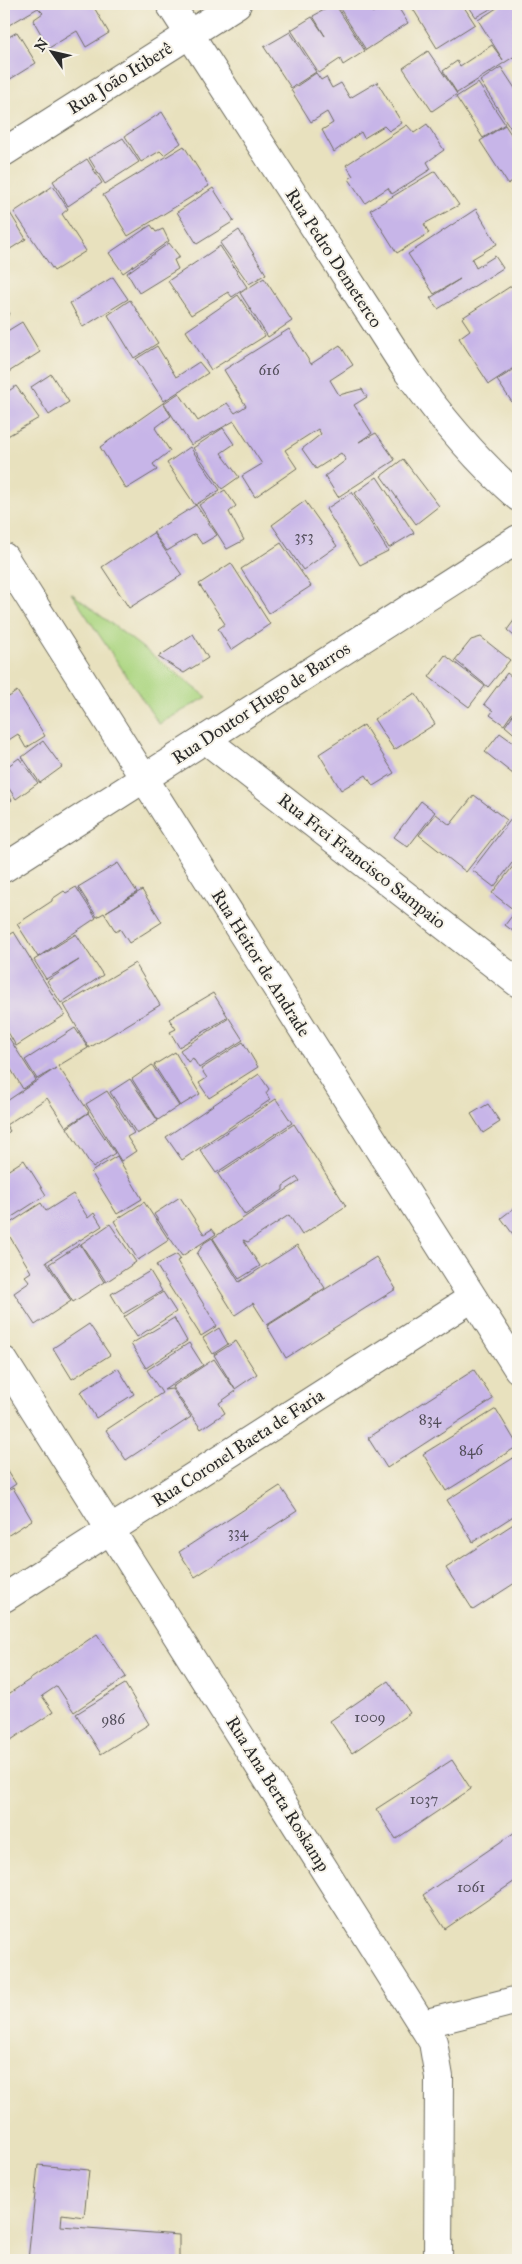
<svg xmlns="http://www.w3.org/2000/svg" width="522" height="2264" font-family="'IM FELL Great Primer',serif">
	<rect width="100%" height="100%" fill="#f7f3e8"/>
	<filter id="ink" filterUnits="userSpaceOnUse"><feTurbulence type="fractalNoise" baseFrequency=".02" numOctaves="2"/><feDisplacementMap in="SourceGraphic" scale="10" xChannelSelector="R" yChannelSelector="G"/><feConvolveMatrix kernelMatrix="1 2 1 2 8 2 1 2 1" color-interpolation-filters="sRGB"/></filter>
	<filter id="wash" filterUnits="userSpaceOnUse"><feTurbulence type="fractalNoise" baseFrequency=".0096" numOctaves="4" result="noise"/><feDisplacementMap in="SourceGraphic" scale="20" xChannelSelector="R" yChannelSelector="G"/><feGaussianBlur stdDeviation="1.12" result="paint"/><feColorMatrix in="noise" values="0 0 0 0 0 0 0 0 0 0 0 0 0 0 0 0 0 1.4 0 .05"/><feComposite in="paint" operator="in"/></filter>
	<g filter="url(#wash)">
		<rect width="100%" height="100%" fill="#e8e1be"/>
		<path fill="#acd681" stroke="#6c8056" d="M71,593L207,697L159,724Z"/>
		<g id="blocks">
			<g fill="#c7b5e8">
				<path d="M4,4H92L109,33L86,47L77,31L49,48L33,20L43,13L38,8L9,25L4,18Z"/>
				<path d="M335,4L365,51L343,65L340,59L319,73L291,30L312,17L325,36L313,16Z"/>
				<path d="M337,4H368L373,13L368,4H396L408,23L366,50Z"/>
				<path d="M410,4H462L475,24L437,48Z"/>
				<path d="M467,4H499L476,17Z"/>
				<path d="M503,4H517L518,6V14L513,17L518,25V29L514,31L518,37V54L457,93L443,71L457,61L460,66L492,45L503,60L478,20Z"/>
				<path d="M17,32L36,63L4,83V40Z"/>
				<path d="M290,32L316,72L291,88L264,47Z"/>
				<path d="M428,51L457,94L432,111L403,68Z"/>
				<path d="M501,67L518,93L517,138L480,81Z"/>
				<path d="M316,73L321,80L326,77L332,88L341,83L350,98L377,82L402,123L389,131L384,126L364,138L361,132L334,152L322,130L333,123L327,112L311,122L291,90Z"/>
				<path d="M478,83L505,124L483,138L456,97Z"/>
				<path d="M162,112L181,143L164,155L160,151L141,162L125,136Z"/>
				<path d="M427,124L444,150L427,162L431,169L392,194L388,188L365,203L349,179L353,176L346,165L407,125L414,133Z"/>
				<path d="M505,125L518,145V177L508,184L480,141Z"/>
				<path d="M123,138L139,162L105,184L89,158Z"/>
				<path d="M184,146L209,186L128,236L103,195Z"/>
				<path d="M87,159L102,183L68,206L53,181Z"/>
				<path d="M435,171L459,205L424,224L429,233L397,253L370,210Z"/>
				<path d="M53,186L68,209L62,214L86,251L54,271L14,212Z"/>
				<path d="M213,188L234,221L197,244L177,212Z"/>
				<path d="M7,208L26,239L4,253V211Z"/>
				<path d="M476,209L497,244L472,259L476,268L495,256L503,268L438,309L430,298L460,279L434,294L408,254Z"/>
				<path d="M151,225L156,232L163,229L169,241L123,273L109,253Z"/>
				<path d="M239,230L266,274L249,284L220,243Z"/>
				<path d="M169,243L180,257L174,260L178,269L139,293L127,273Z"/>
				<path d="M220,246L247,287L232,297L228,292L191,315L168,281Z"/>
				<path d="M113,277L128,299L83,327L70,303Z"/>
				<path d="M264,278L292,321L268,337L240,293Z"/>
				<path d="M514,284L518,291V365L489,384L459,338L470,330L462,318Z"/>
				<path d="M238,295L265,336L211,370L186,331Z"/>
				<path d="M130,300L158,343L134,358L108,315Z"/>
				<path d="M4,304L10,314L4,318Z"/>
				<path d="M22,322L40,352L4,375V333Z"/>
				<path d="M289,329L311,364L340,345L353,365L330,380L339,395L362,389L367,397L354,405L372,433L359,442L376,433L395,460L338,497L325,476L346,460L341,453L316,469L302,449L321,434L318,429L285,450L297,468L255,497L242,476L262,464L234,421L191,445L164,403L179,393L198,421L227,403L235,413L246,406L224,370Z"/>
				<path d="M157,346L176,377L199,362L208,373L164,401L136,359Z"/>
				<path d="M518,367V411L497,380Z"/>
				<path d="M51,374L69,402L49,415L31,387Z"/>
				<path d="M16,386L39,418L4,438V394Z"/>
				<path d="M163,403L171,416L155,428L170,451L153,464L157,470L126,489L100,447Z"/>
				<path d="M223,428L234,444L221,453L239,477L222,489L193,448Z"/>
				<path d="M190,447L220,490L195,505L167,463Z"/>
				<path d="M403,459L439,506L416,524L381,476Z"/>
				<path d="M377,477L414,533L389,548L355,493Z"/>
				<path d="M225,490L236,506L229,512L244,540L227,549L199,505Z"/>
				<path d="M352,492L388,551L360,565L326,509Z"/>
				<path d="M305,501L337,546L303,570L272,525Z"/>
				<path d="M196,505L217,535L202,544L195,534L167,551L153,532Z"/>
				<path d="M153,533L182,575L129,608L102,567Z"/>
				<path d="M281,543L311,586L269,613L241,569Z"/>
				<path d="M231,563L270,624L231,650L218,629L225,624L199,584Z"/>
				<path d="M518,615V636L516,634L514,636L507,630Z"/>
				<path d="M193,634L208,658L184,673L158,657Z"/>
				<path d="M481,637L510,660L488,687L455,660L471,640Z"/>
				<path d="M445,655L485,686L469,707L429,677Z"/>
				<path d="M507,673L518,682V705L504,725L490,715L493,711L484,704Z"/>
				<path d="M4,688L9,697L17,691L45,736L26,748L18,734L4,743Z"/>
				<path d="M415,693L435,724L394,750L374,719Z"/>
				<path d="M518,708V737L505,726Z"/>
				<path d="M364,725L394,773L373,786L366,775L341,790L319,754Z"/>
				<path d="M500,733L518,746V778L485,752Z"/>
				<path d="M43,741L62,767L40,783L22,757Z"/>
				<path d="M19,758L38,783L16,799L4,781V769Z"/>
				<path d="M4,789L12,800L4,806Z"/>
				<path d="M474,795L507,820L466,872L419,835L436,814L450,825Z"/>
				<path d="M421,801L435,812L408,847L394,837Z"/>
				<path d="M518,810V855L494,887L472,870Z"/>
				<path d="M518,860V905L514,910L492,893Z"/>
				<path d="M118,863L137,892L106,912L142,890L162,922L129,943L120,929L116,932L104,913L97,917L78,887Z"/>
				<path d="M76,887L96,918L38,957L17,924L52,901V899L64,891L66,893Z"/>
				<path d="M518,908V935L505,925Z"/>
				<path d="M14,932L65,1015L16,1046L4,1025V939Z"/>
				<path d="M76,934L103,975L61,1003L47,981L79,960L46,979L34,960Z"/>
				<path d="M135,963L160,1005L89,1048L64,1005Z"/>
				<path d="M213,993L228,1017L179,1047L170,1032L176,1029L169,1019Z"/>
				<path d="M229,1018L243,1040L199,1068L193,1058L188,1062L180,1050Z"/>
				<path d="M75,1028L88,1048L58,1066L89,1112L66,1127L47,1098L6,1125L10,1131L4,1136V1103L56,1068L37,1079L25,1060Z"/>
				<path d="M9,1038L36,1080L23,1089L4,1058V1041Z"/>
				<path d="M243,1042L258,1067L209,1098L199,1083L207,1078L201,1069Z"/>
				<path d="M175,1052L200,1094L180,1106L154,1065Z"/>
				<path d="M152,1065L179,1106L158,1120L132,1079Z"/>
				<path d="M259,1074L269,1089L266,1093L270,1100L182,1160L166,1137Z"/>
				<path d="M130,1079L158,1121L137,1134L110,1092Z"/>
				<path d="M107,1091L134,1133L127,1137L136,1151L121,1161L86,1104Z"/>
				<path d="M276,1099L292,1123L216,1173L200,1150Z"/>
				<path d="M488,1104L500,1122L483,1133L471,1114Z"/>
				<path d="M88,1113L115,1153L93,1168L67,1128Z"/>
				<path d="M294,1124L346,1206L302,1235L289,1215L248,1242L243,1240L260,1266L239,1279L213,1238L300,1181L297,1177L283,1186V1190L245,1215L218,1174Z"/>
				<path d="M117,1156L142,1199L117,1214L91,1172Z"/>
				<path d="M24,1160L46,1195L4,1222V1173Z"/>
				<path d="M73,1194L88,1218L94,1213L102,1226L46,1262L71,1301L35,1325L14,1293L30,1282L25,1276L31,1272L4,1227L41,1203L46,1211Z"/>
				<path d="M180,1197L204,1234L212,1229L216,1234L182,1256L154,1214Z"/>
				<path d="M144,1202L169,1240L138,1260L114,1221Z"/>
				<path d="M518,1205V1234L515,1237L501,1218Z"/>
				<path d="M110,1224L136,1262L106,1282L81,1244Z"/>
				<path d="M212,1238L239,1282L297,1245L325,1288L267,1325L253,1303L235,1315L197,1254L204,1243Z"/>
				<path d="M80,1244L104,1282L73,1302L49,1264Z"/>
				<path d="M177,1254L181,1259L177,1261L217,1326L201,1336L156,1265Z"/>
				<path d="M376,1257L396,1289L286,1358L267,1326Z"/>
				<path d="M150,1271L162,1291L123,1314L111,1294Z"/>
				<path d="M163,1292L176,1312L137,1337L124,1317Z"/>
				<path d="M174,1318L187,1341L146,1368L131,1344Z"/>
				<path d="M89,1324L110,1355L72,1379L53,1348Z"/>
				<path d="M219,1328L228,1344L213,1354L203,1338Z"/>
				<path d="M236,1341L257,1374L235,1389L214,1355Z"/>
				<path d="M189,1343L203,1365L164,1390L172,1389L191,1417L126,1460L106,1430L162,1393L147,1370Z"/>
				<path d="M214,1359L236,1391L219,1403L225,1413L201,1429L172,1387Z"/>
				<path d="M118,1368L134,1394L96,1418L80,1392Z"/>
				<path d="M474,1370L493,1399L387,1468L368,1438Z"/>
				<path d="M496,1409L518,1446L446,1491L423,1454Z"/>
				<path d="M518,1455V1513L473,1542L447,1500Z"/>
				<path d="M4,1465L16,1484L4,1492Z"/>
				<path d="M280,1486L297,1511L195,1577L179,1552Z"/>
				<path d="M13,1488L32,1520L4,1538V1494Z"/>
				<path d="M518,1521V1581L473,1610L446,1568Z"/>
				<path d="M97,1634L126,1677L74,1712L57,1686L42,1696L53,1712L11,1740L4,1729V1697Z"/>
				<path d="M388,1681L410,1713L352,1753L330,1721Z"/>
				<path d="M125,1684L149,1724L101,1754L76,1714Z"/>
				<path d="M452,1760L471,1789L396,1839L376,1809Z"/>
				<path d="M518,1830V1879L445,1929L423,1895Z"/>
				<path d="M38,2165L89,2170L84,2217L62,2214L61,2226L179,2235V2260H28Z"/>
			</g>
		</g>
	</g>
	<g filter="url(#ink)">
		<use href="#blocks" fill-opacity="0" stroke="#6d6b5e" stroke-width="1"/>
		<g fill="none" stroke-linecap="round" stroke-linejoin="round">
			<defs>
				<g id="street">
					<path d="M170,4L408,372C441,418 476,460 518,497"/>
					<path d="M4,152L237,4"/>
					<path d="M4,557L518,1369"/>
					<path d="M205,739L518,983"/>
					<path d="M4,868L518,539"/>
					<path d="M4,1361L433,2042L439,2077L438,2260"/>
					<path d="M4,1598L472,1298"/>
					<path d="M423,2024L518,2000"/>
				</g>
			</defs>
			<use href="#street" stroke="#6d6b5e" stroke-width="30"/>
			<use href="#street" stroke="#fff" stroke-width="28"/>
		</g>
	</g>
	<g text-anchor="middle" stroke-width="4" stroke-linejoin="round" paint-order="stroke">
		<g font-size="15" fill="#524e5a">
			<text x="269" y="375">616</text>
			<text x="304" y="541">353</text>
			<text x="430" y="1424">834</text>
			<text x="471" y="1455">846</text>
			<text x="238" y="1537">334</text>
			<text x="370" y="1722">1009</text>
			<text x="113" y="1724">986</text>
			<text x="424" y="1804">1037</text>
			<text x="471" y="1892">1061</text>
		</g>
		<g font-size="18" fill="#2b2b2b" stroke="#f7f3e8">
			<text transform="translate(120 78) rotate(-32)" y="6">Rua João Itiberê</text>
			<text transform="translate(334 258) rotate(57)" y="6">Rua Pedro Demeterco</text>
			<text transform="translate(261 703) rotate(-33)" y="6">Rua Doutor Hugo de Barros</text>
			<text transform="translate(362 861) rotate(38)" y="6">Rua Frei Francisco Sampaio</text>
			<text transform="translate(261 963) rotate(58)" y="6">Rua Heitor de Andrade</text>
			<text transform="translate(238 1448) rotate(-33)" y="6">Rua Coronel Baeta de Faria</text>
			<text transform="translate(278 1794) rotate(58)" y="6">Rua Ana Berta Roskamp</text>
		</g>
	</g>
	<rect width="522" height="2264" fill="none" stroke="#f7f3e8" stroke-width="20"/>
	<g transform="translate(52 52) rotate(304)" stroke="#f7f3e8" stroke-width="4" paint-order="stroke">
	<path d="M0-4L9 19L0 12L-9 19Z" fill="#2b2b2b"/>
	<text y="-8" font-size="14" font-weight="bold" text-anchor="middle" fill="#2b2b2b">N</text>
	</g>
</svg>
